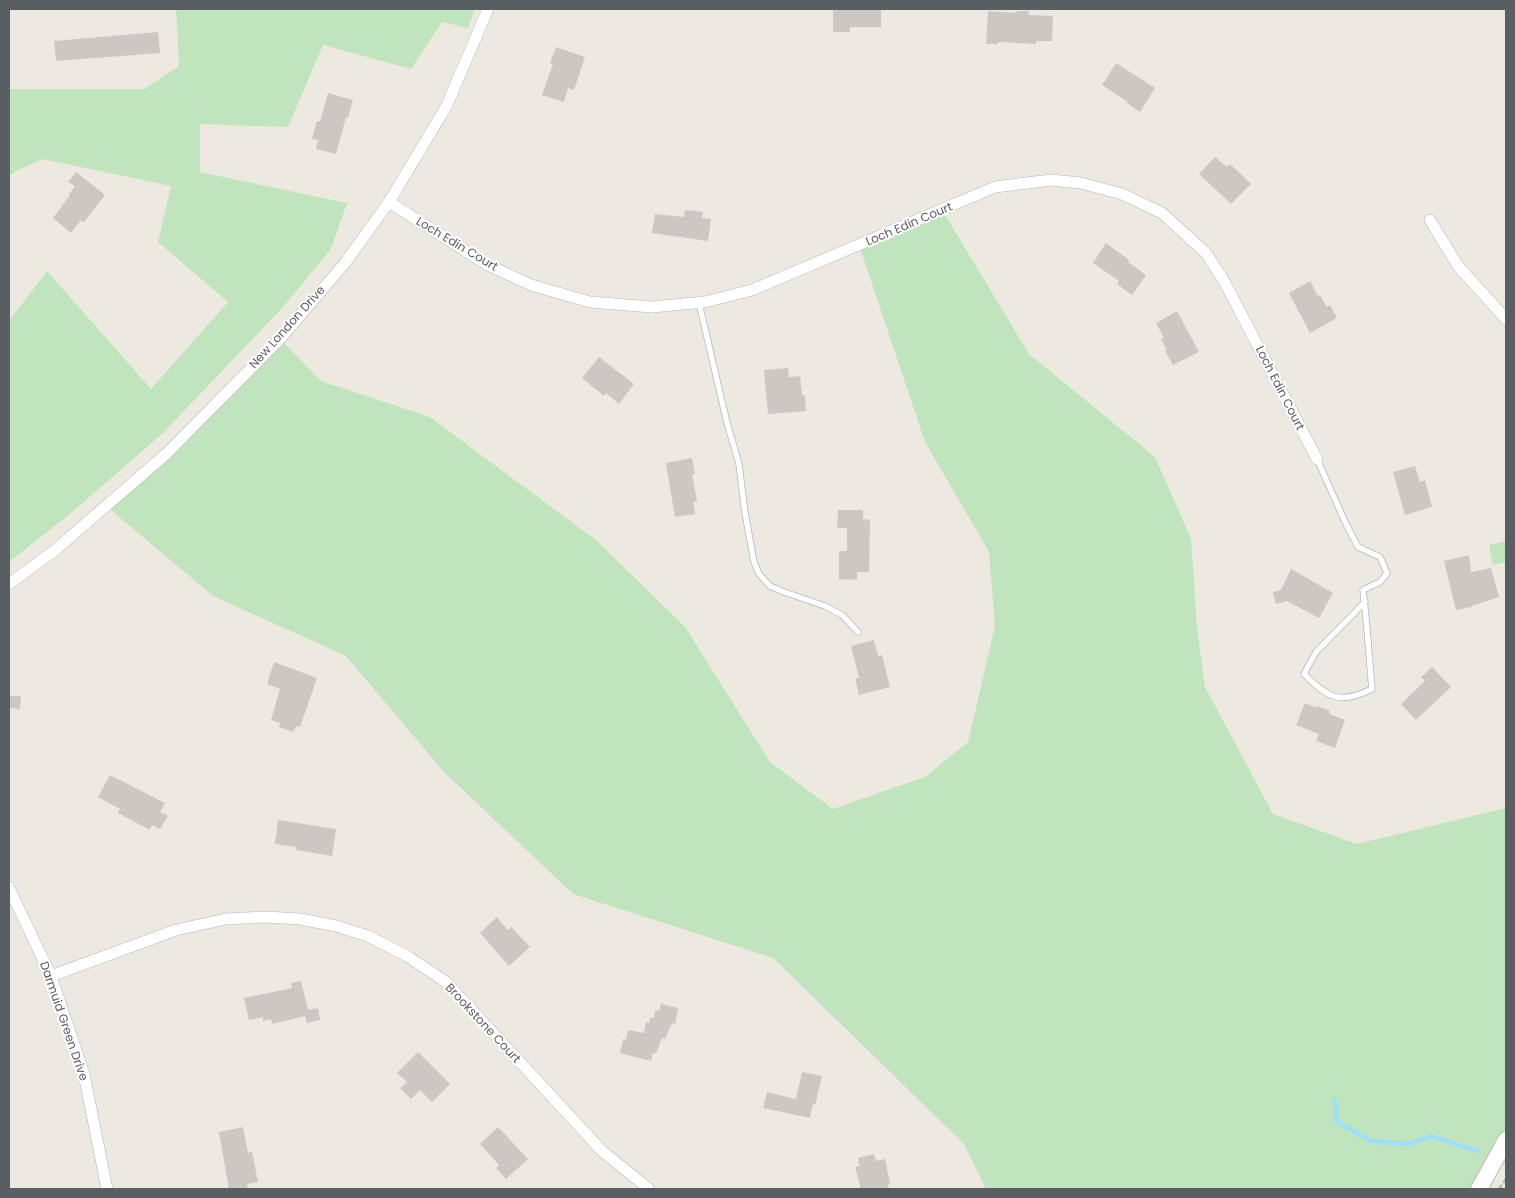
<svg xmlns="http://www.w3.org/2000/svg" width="1515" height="1198" font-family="Poppins,sans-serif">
	<rect width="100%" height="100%" fill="#ede9e0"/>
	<g fill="#c0e5bc">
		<path d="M176,9H475L468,28L442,22L411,69L323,45L288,127L200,124V172L347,203L331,249L283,307L163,433L71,513L9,562V321L47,271L151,389L228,302L158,242L171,186L42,159L16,171L9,176V89H144L179,66Z"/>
		<path d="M942,210L1029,354L1155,457L1191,539L1197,628L1205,687L1273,814L1357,844L1506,808V1140L1479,1189H986L964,1144L773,958L573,894L444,772L346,656L213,596L106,506L280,339L321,381L430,417L597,541L685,627L770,762L833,809L925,777L968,742L995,626L989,552L925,442L859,245Z"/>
		<path d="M1506,541V562L1493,565L1489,545Z"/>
	</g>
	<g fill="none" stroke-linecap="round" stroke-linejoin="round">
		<path stroke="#9edeff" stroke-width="4.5" d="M1335,1100L1336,1121L1370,1141L1408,1144L1431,1136L1477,1151"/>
	</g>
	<g fill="#ccc7c2">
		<path d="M833,9H881V27H850V32H833Z"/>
		<path d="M988,11L1016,13L1017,11H1029V15L1053,16L1052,41H1036V44L998,42V44H986Z"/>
		<path d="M158,32L160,53L56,61L54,41Z"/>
		<path d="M556,47L585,57L574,90L568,88L564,102L542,95L553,64L550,63Z"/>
		<path d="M1116,63L1155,88L1140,112L1127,103L1128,102L1102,85Z"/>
		<path d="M328,93L353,100L348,118L346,117L336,154L316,149L318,140L312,139L317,121L320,122Z"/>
		<path d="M1215,157L1227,167L1230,164L1251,184L1231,204L1199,174Z"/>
		<path d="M76,172L105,195L84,222L81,220L71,233L53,218L70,195L69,194L75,186L68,182Z"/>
		<path d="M685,210L703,212L702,218L711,219L708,241L652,233L655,214L684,217Z"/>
		<path d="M1106,243L1129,260L1128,262L1146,275L1132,295L1117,284L1119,281L1093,263Z"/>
		<path d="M1310,281L1318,296L1320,295L1327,307L1330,305L1337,318L1310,333L1289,293Z"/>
		<path d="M1177,311L1199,352L1173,365L1165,351L1167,350L1161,339L1164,338L1156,323Z"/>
		<path d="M599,357L634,384L619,404L606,393L604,396L582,378Z"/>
		<path d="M788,368L789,377L800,376L802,395H805L806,411L768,414L764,370Z"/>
		<path d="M692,458L695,474H692L697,501L693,502L695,514L675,517L666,463Z"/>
		<path d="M1415,466L1420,482L1425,480L1432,507L1405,515L1393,472Z"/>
		<path d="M838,510H863V519L870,520L869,572H857V580L839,579V551H847V528H837Z"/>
		<path d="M1469,555L1471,572L1491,568L1499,597L1472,606V607L1456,610L1444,561Z"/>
		<path d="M1291,569L1333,593L1319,618L1287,601L1276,604L1273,592L1281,590Z"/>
		<path d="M874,640L878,656L882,655L890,687L859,695L855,679L859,678L851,646Z"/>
		<path d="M274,662L317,678L300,727L296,726L293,732L279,727L280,723L271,720L280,689L267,684Z"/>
		<path d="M1432,667L1451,687L1416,720L1401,704L1425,681L1421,677Z"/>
		<path d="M9,696H21L20,709L9,708Z"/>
		<path d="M1305,703L1317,708V706L1330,711L1329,714L1345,720L1335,748L1316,741L1319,734L1296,725Z"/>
		<path d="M110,775L165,803L160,812L168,816L160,829L152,825L150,830L118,813L120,809L98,797Z"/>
		<path d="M278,820L336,829L332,856L296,850L297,847L275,844Z"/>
		<path d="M497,917L508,930L511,927L530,947L509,966L480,933Z"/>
		<path d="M301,981L308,1010L318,1008L320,1020L307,1023L305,1016L272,1024L271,1019L263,1021V1017L249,1020L244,998L292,988L291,983Z"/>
		<path d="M661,1004L678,1008L675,1024L672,1023L665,1039L662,1038L656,1053H653L651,1061L620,1053L623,1039L626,1040L628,1030L644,1033L646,1022L649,1023L651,1017L654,1018L655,1010L659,1011Z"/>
		<path d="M418,1052L450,1084L432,1102L420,1090L411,1099L400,1088L407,1082L397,1073Z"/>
		<path d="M802,1072L822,1076L815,1105L813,1104L810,1118L763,1108L767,1092L796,1099Z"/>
		<path d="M243,1127L248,1153L252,1152L258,1182L247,1184L248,1189H229L219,1132Z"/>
		<path d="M498,1127L528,1159L506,1179L496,1168L499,1165L480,1144Z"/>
		<path d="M874,1154L876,1161L885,1159L890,1183L888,1184L889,1189H861L855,1167L859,1166L858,1158Z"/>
	</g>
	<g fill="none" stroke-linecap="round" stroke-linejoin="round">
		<defs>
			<g id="service">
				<path d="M699,303L727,423L739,464L745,513L754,562L759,574L770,586L784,592L825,606L842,615L858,632"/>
				<path d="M1317,459L1346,524L1358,547L1380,557L1387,573L1380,582L1363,590C1367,623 1369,656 1372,689C1340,705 1328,698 1304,674L1316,652L1365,602"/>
			</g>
			<g id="minor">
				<path d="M389,202L486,264L531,285L590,302L652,307L705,302L752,290L995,187L1051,180L1081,183L1122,194L1162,213L1206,253L1224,281L1317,459"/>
				<path d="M1430,220L1458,266L1506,319"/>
				<path d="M9,584L54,551L166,454L280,339L345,263L389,202L446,107L488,9"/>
				<path d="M9,888L51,976L84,1074L107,1189"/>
				<path d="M51,976L176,930L226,919L265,917L300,919L336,926L368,936L407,956L446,982L602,1151L649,1189"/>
			</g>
			<path id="secondary" d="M1479,1189L1506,1140"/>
		</defs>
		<use href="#service" stroke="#b3b7bc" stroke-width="7"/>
		<use href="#minor" stroke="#b3b7bc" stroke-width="12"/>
		<use href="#secondary" stroke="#b4b9be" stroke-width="18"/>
		<path stroke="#95c69e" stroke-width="2.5" stroke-dasharray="5 2.5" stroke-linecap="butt" d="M1499,1189L1506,1179"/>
		<use href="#service" stroke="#fff" stroke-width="5.5"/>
		<use href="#minor" stroke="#fff" stroke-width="11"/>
		<use href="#secondary" stroke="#fff" stroke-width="16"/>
	</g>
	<g text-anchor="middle" stroke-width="4" stroke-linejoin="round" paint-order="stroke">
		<g font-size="12" fill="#595e62" stroke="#fff">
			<text transform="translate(909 224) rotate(-23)" y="4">Loch Edin Court</text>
			<text transform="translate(457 244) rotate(31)" y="4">Loch Edin Court</text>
			<text transform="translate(287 327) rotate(-48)" y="4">New London Drive</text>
			<text transform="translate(1280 388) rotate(63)" y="4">Loch Edin Court</text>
			<text transform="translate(64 1021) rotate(71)" y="4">Darmuid Green Drive</text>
			<text transform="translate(483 1023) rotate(47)" y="4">Brookstone Court</text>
		</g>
	</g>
	<rect width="1515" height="1198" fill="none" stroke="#595e62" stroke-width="20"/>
</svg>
